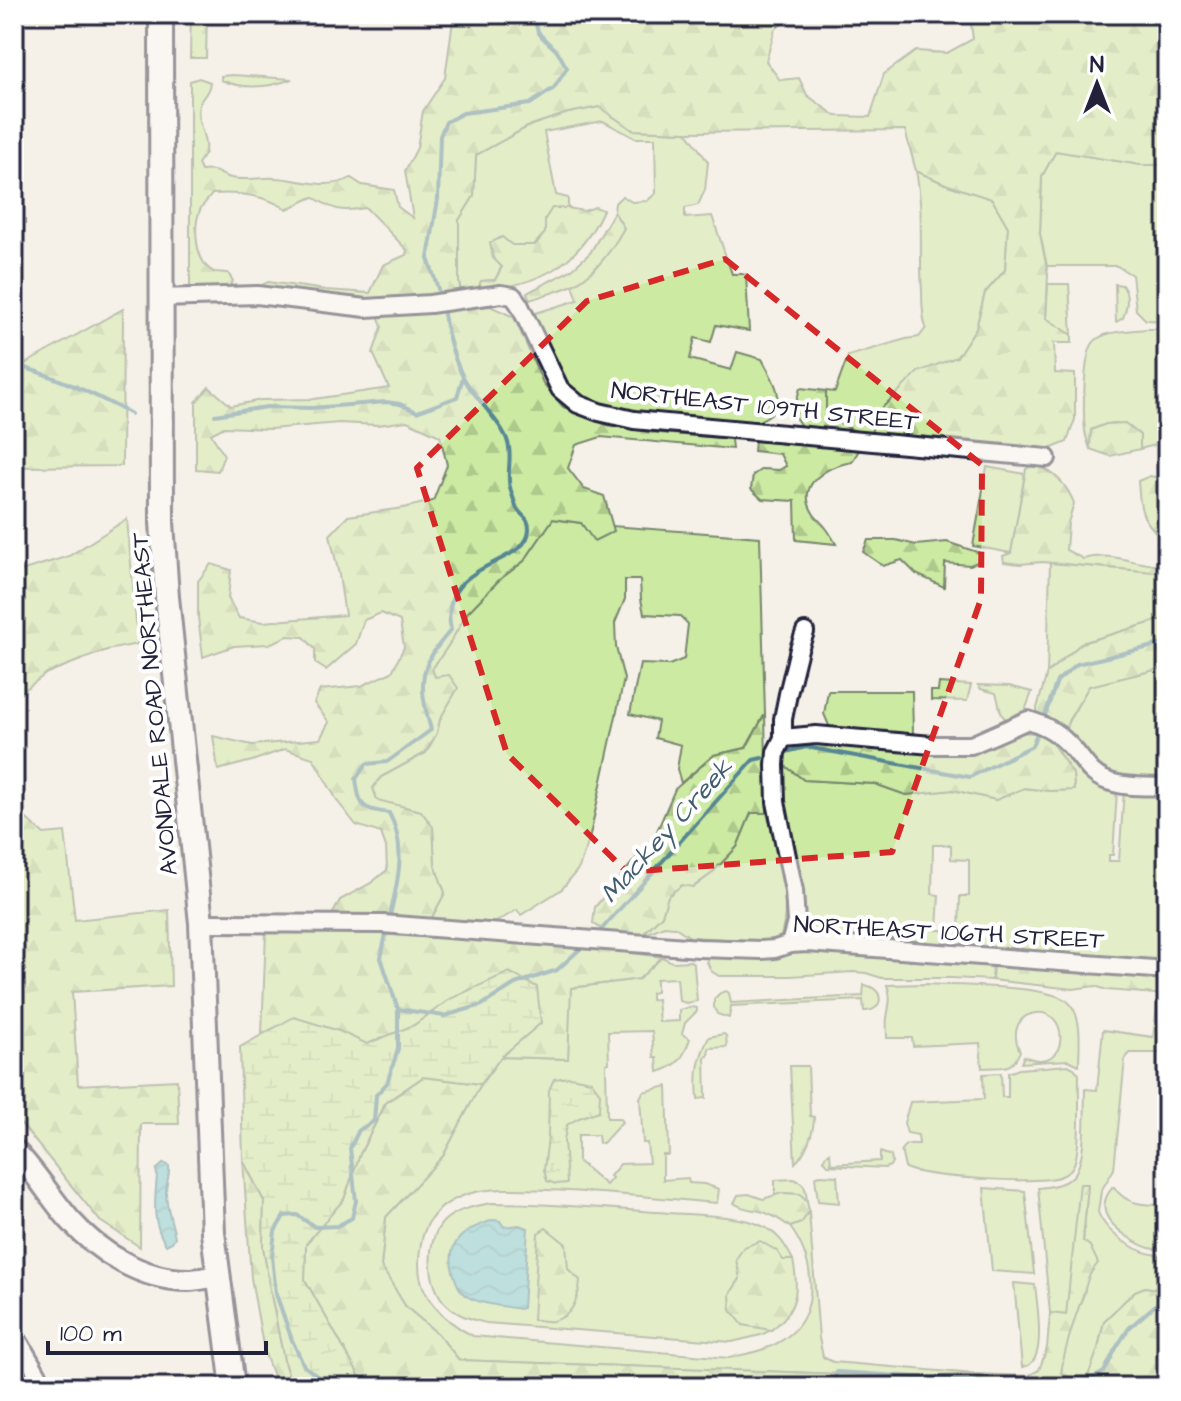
<svg xmlns="http://www.w3.org/2000/svg" width="1181" height="1401" font-family="'Architects Daughter',sans-serif">
	<defs>
		<pattern id="forest-firs" width="22" height="20" patternUnits="userSpaceOnUse" patternTransform="scale(2)"><rect width="22" height="20" fill="#cceaa2"/><path d="M5 1l3.5 6h-7zM16 11l3.5 6h-7z" fill="#afc88c"/></pattern>
		<pattern id="wetland-marsh" width="20" height="14" patternUnits="userSpaceOnUse" patternTransform="scale(2)"><rect width="20" height="14" fill="#cceaa2"/><path d="M1 5h8M5 5V1M11 12h8M15 12V8" fill="none" stroke="#afc88c"/></pattern>
		<pattern id="water-waves" width="16" height="10" patternUnits="userSpaceOnUse" patternTransform="scale(2)"><rect width="16" height="10" fill="#78c9d0"/><path d="M0 5q4-4 8 0t8 0" fill="none" stroke="#68acb4"/></pattern>
	</defs>
	<rect width="100%" height="100%" fill="#f6f1e8"/>
	<filter id="ink" filterUnits="userSpaceOnUse"><feTurbulence type="fractalNoise" baseFrequency=".0125" numOctaves="2"/><feDisplacementMap in="SourceGraphic" scale="16" xChannelSelector="R" yChannelSelector="G"/><feConvolveMatrix kernelMatrix="1 2 1 2 8 2 1 2 1" color-interpolation-filters="sRGB"/></filter>
	<g filter="url(#ink)">
		<g fill="#cceaa2" stroke="#77866e" stroke-width="2">
			<path d="M599,107L633,130L687,132L708,162L705,190L698,205L685,208V218L712,216L732,274H746L749,331L716,325L711,342L695,338L690,359L731,370L737,352L762,359C777,387 793,410 753,423L630,413L593,406L576,393L564,377L532,314L578,300L573,285L596,268L624,228L614,212L615,203L622,196L632,202L647,201L656,193L655,138H635L603,121L544,132L556,195L568,198V208L552,209L545,219V233L534,245H512L495,280L481,281L477,292L462,295L459,282V220L474,196L476,155L531,125L568,113Z"/>
			<path d="M1056,151L1141,165H1167V321L1146,320L1136,310L1132,275L1117,266H1047L1040,234L1042,176Z"/>
			<path d="M916,171L948,185L992,199L1008,227L1005,270L985,293L976,328L957,357L918,373L877,413L871,433C858,432 833,426 827,412C825,407 826,397 826,391L835,392L848,356L906,339L919,337L926,328C922,316 922,303 922,291C919,251 924,210 916,171Z"/>
			<path d="M1048,284H1069L1072,335L1046,319Z"/>
			<path d="M1115,284L1122,285C1130,295 1127,308 1123,318L1116,322Z"/>
			<path d="M1146,329H1167V442L1140,449V435C1120,420 1114,420 1091,430L1090,449C1088,443 1086,437 1085,431C1083,414 1083,357 1093,343C1103,330 1131,331 1146,329Z"/>
			<path d="M987,467L1025,474L1011,553L973,546Z"/>
			<path d="M553,519L581,523L613,531L612,526L760,537L765,714L746,748L714,755L681,783L677,769L681,745L655,738L658,721L630,714L640,664L669,665L684,659L688,624L680,616L644,614L641,599L640,580H625V599L615,623L616,647L624,679L589,840L579,868L562,889L521,915L517,910L491,925L431,919L445,893L435,865L433,827L396,806L377,800L373,788L381,777L426,753L437,733L440,719L457,688L435,677L432,669L448,646L467,613L499,580L524,561Z"/>
			<path d="M1050,563L1167,573V618L1082,643L1047,673Z"/>
			<path d="M1167,667V780L1106,775L1067,730L1068,722L1089,686Z"/>
			<path d="M939,683L971,685L967,701L931,700V691H938Z"/>
			<path d="M978,685L1009,686L1032,692L1023,716C997,727 1002,710 996,693L981,689Z"/>
			<path d="M828,691H912L913,733L899,739L843,733L830,728L824,714Z"/>
			<path d="M1046,734L1117,790L1113,855H1109V861H1119L1124,790L1167,792V964L970,950L963,946L959,934L960,896H969V860L951,859V845H933L932,894L939,895L937,930H943C946,937 945,941 940,946L815,937L806,933L801,926L782,802L783,764L804,780L875,784L906,795L953,790L996,800L1024,788L1049,791L1074,790L1073,774Z"/>
			<path d="M751,813H767C778,854 794,900 779,942L690,937L675,927L664,926L641,936L662,915L668,896L682,884L694,887L711,874L737,847Z"/>
			<path d="M796,948L993,965L992,980L951,978H882L866,973L853,972L790,976H719L711,971L707,962L711,954Z"/>
			<path d="M662,957L672,962L691,961L694,965L697,1001L686,1003L679,1001L677,978L656,979V992L651,993V1000L657,999L659,1022L679,1021V1010L690,1007L697,1008V1011L685,1023L682,1034L690,1039C683,1059 678,1066 658,1072L657,1057H654L652,1031L608,1032L609,1063L606,1064L607,1118H619L622,1122L603,1143H599L598,1135H578V1161L606,1185L612,1178L610,1176L620,1164L649,1163L647,1143H643L640,1098L643,1092L667,1086L669,1155H663V1180L688,1178L689,1183L704,1184L719,1189L717,1203C661,1198 604,1192 547,1190C524,1189 490,1187 468,1194C434,1205 420,1226 419,1262C418,1297 444,1321 473,1336L729,1358C749,1353 771,1350 788,1336C822,1309 813,1258 790,1227L801,1223L809,1212L819,1338L823,1357L833,1362L975,1374L922,1377L459,1360L438,1334L406,1307L381,1267L386,1217L443,1156L481,1084L501,1057L568,1059L570,988L639,979Z"/>
			<path d="M926,984C954,986 1057,984 1071,1005C1083,1021 1079,1047 1079,1065L1068,1060L1021,1063L1024,1056C1072,1078 1071,1002 1031,1014C1014,1019 1013,1038 1020,1051C1012,1072 1002,1066 982,1068L980,1043L913,1046L912,1038H887C887,1032 886,1024 887,1018C889,1005 892,997 887,985Z"/>
			<path d="M864,985C886,988 884,1012 864,1011L863,1000L731,1006L729,1018L717,1014L714,1007V999L720,993L726,991L729,993L731,1003L863,996Z"/>
			<path d="M1159,994L1165,995L1159,1038L1167,1039V1053H1130L1125,1059L1114,1169L1101,1191L1098,1212C1107,1235 1143,1259 1167,1254V1283L1156,1289L1145,1287L1135,1291L1104,1321L1098,1349L1089,1376L1075,1380L1061,1374L1064,1350L1074,1318L1084,1294L1087,1276L1083,1242L1088,1185L1066,1315L1050,1313L1038,1188C1049,1187 1065,1184 1073,1176C1087,1160 1084,1111 1085,1089L1097,1090L1103,1030L1153,1037Z"/>
			<path d="M724,1034L726,1036L727,1047L709,1048L708,1056L705,1057L706,1098L698,1099C696,1074 697,1061 709,1037Z"/>
			<path d="M1068,1065L1074,1068L1079,1074C1078,1095 1082,1150 1073,1166C1070,1172 1065,1175 1059,1177C1036,1184 926,1178 905,1168L901,1150C906,1142 911,1144 919,1144L918,1135L907,1133L904,1123L910,1102L984,1099L983,1074L1001,1073L1002,1097H1008V1073L1019,1069Z"/>
			<path d="M790,1066H808L810,1116L814,1117C814,1132 806,1153 795,1163Z"/>
			<path d="M880,1152L891,1156L892,1162L890,1166L885,1168L828,1165L824,1160L825,1156L830,1153L831,1164L880,1161Z"/>
			<path d="M820,1175L837,1176L839,1203L818,1201L815,1177Z"/>
			<path d="M794,1179C806,1183 806,1190 807,1201L800,1194L782,1193L775,1195V1180Z"/>
			<path d="M1112,1187H1114C1126,1206 1147,1205 1167,1205V1247C1162,1248 1160,1250 1155,1249C1140,1248 1108,1226 1105,1211C1103,1201 1107,1195 1112,1187Z"/>
			<path d="M984,1188L1025,1191L1034,1274L992,1271Z"/>
			<path d="M491,1203C550,1203 610,1209 669,1213C695,1215 737,1215 760,1225C777,1232 785,1244 793,1260H783L740,1279L730,1294L743,1324L771,1330L761,1335L732,1342L486,1323C471,1319 458,1316 447,1305C427,1287 424,1239 445,1220C458,1209 475,1206 491,1203Z"/>
			<path d="M1014,1283L1035,1285C1037,1302 1044,1347 1033,1361C1029,1366 1028,1366 1022,1367Z"/>
		</g>
		<g fill="url(#forest-firs)" stroke="#77866e" stroke-width="2">
			<path d="M191,14H207L206,58H190Z"/>
			<path d="M462,14H792L794,16L775,29L766,61L780,80L799,78L807,95L836,116L870,117L884,74L916,51L947,53L973,39L970,17L964,14H1167V165H1141L1056,151L1042,176L1040,234L1048,274L1046,318L1072,335V343H1054L1055,373L1075,374V419L1067,442L1045,451L871,433L877,413L918,372L957,357L976,328L985,293L1005,270L1008,227L992,199L948,185L916,171L905,130L687,132L633,130L599,107L568,113L531,125L476,155L474,196L459,220V282L464,308L490,306L514,317L543,383L563,407L607,425L649,432L731,439L732,449L601,437L576,445L568,468L584,489L604,496L614,531L594,541L581,523L553,519L524,561L499,580L467,613L448,646L432,669L435,677L449,675L458,688L440,719L437,733L425,753L381,777L373,788L377,800L421,811L433,827L435,865L445,893L431,919L381,914L332,915L340,900L371,883L387,870L386,847L381,833L356,825L338,802L313,758L285,749L252,761L218,770L213,736L252,745L320,739L329,722L314,703L320,690L361,686L392,672L404,647L400,621L381,613L364,620L356,644L326,670L315,663V649L304,637L288,636L269,644L234,646L203,657L198,617V581L211,564L231,570L228,598L239,618L263,622L345,615L339,575L330,535L348,516L403,508L433,501L447,465L440,436L407,421L378,425L339,423L270,429L224,427L211,434L224,455L218,471L196,469V402L209,387L231,406L261,400L314,399L389,388L373,353L382,327L374,302L267,290L262,285L268,282L326,290L370,293L383,265L406,255L407,250L366,208C340,212 336,211 313,197L287,209C263,195 239,192 212,194C209,199 203,204 200,210C193,227 195,263 214,272C215,272 227,273 228,273L233,281L226,291L190,292V81L199,78L210,82C209,95 202,95 199,105C194,121 208,136 205,152C205,154 199,162 198,164L201,171C221,169 215,174 231,178C245,181 261,177 276,178C300,179 328,191 351,178L362,185L394,190L398,207L413,218L405,171L417,148L423,111L445,78L453,20Z"/>
			<path d="M233,75L292,79C268,88 245,90 221,80V76Z"/>
			<path d="M595,207L603,210C577,268 538,284 477,292L481,281L495,280L502,267L493,258L490,243L502,237L512,245H535L545,233V219L552,208H568L584,211Z"/>
			<path d="M614,212L624,228C612,250 596,273 573,285C560,291 544,295 530,300L527,293L571,270L590,253Z"/>
			<path d="M123,309L122,466L14,467V370Z"/>
			<path d="M800,388L826,391V412L835,421L859,433L801,426L793,414Z"/>
			<path d="M1125,423L1140,435V449L1110,456L1090,449L1091,430L1106,424Z"/>
			<path d="M755,441L859,450L852,462C828,466 795,483 813,513C816,518 822,523 826,528C830,533 833,539 836,544L796,540L795,501L762,499L751,489L753,475L762,469L779,470L786,466L780,454L754,451Z"/>
			<path d="M1035,464C1055,473 1066,483 1074,503L1068,523L1066,550L1083,559C1109,552 1129,562 1155,565C1174,534 1153,538 1143,514C1139,504 1139,492 1138,481L1150,476L1167,479V573L1042,562L1020,564L1004,562L1003,556L1011,553L1026,469Z"/>
			<path d="M127,519L138,644L107,650L47,673L14,698V573L69,556Z"/>
			<path d="M868,540H896L916,545L947,542L980,553V561L970,565L945,563L944,587L916,574L902,560L883,566L863,552Z"/>
			<path d="M1167,618V667L1089,686L1068,721L1067,730L1051,722L1037,717V708L1047,673L1082,643Z"/>
			<path d="M765,714L767,813H751L737,847L711,874L693,887L682,885L668,896L662,915L641,936L607,933L593,923L595,907L655,836L675,789L714,755L746,748Z"/>
			<path d="M1021,732L1046,734L1073,774L1074,790L1049,791L1024,788L996,800L953,790L906,795L875,784L804,780L783,764L788,746L807,741L845,746L929,749L982,748Z"/>
			<path d="M14,808L44,834L65,832L75,920L169,910L171,986L72,992L78,1085L177,1080L179,1124H141L140,1247L100,1221L22,1125L14,1119Z"/>
			<path d="M356,931L404,936L573,945L662,957L639,979L571,988L568,1059L501,1057L361,1063L339,1031L295,1018L262,1034L266,932Z"/>
			<path d="M993,965L1167,978V995L1107,990L1095,986L1073,989L992,980Z"/>
			<path d="M423,1077L481,1084L443,1156L386,1217L381,1266L406,1307L438,1334L459,1360L922,1377L975,1374L1028,1376L1039,1370L1047,1348L1050,1313L1066,1315L1080,1184H1088L1083,1241L1090,1246L1098,1263C1086,1278 1088,1281 1082,1298C1073,1323 1065,1347 1061,1373L1075,1380L1088,1376L1098,1349L1104,1321L1135,1291L1145,1287L1156,1289L1167,1283V1387H382L361,1379L305,1280L306,1243L344,1199L360,1154L386,1103Z"/>
			<path d="M243,1160L264,1201L263,1246L270,1289L285,1365L292,1387H277L264,1351L251,1278Z"/>
			<path d="M782,1193L800,1194L807,1201L809,1212L801,1223L790,1227C781,1220 772,1214 760,1211C750,1209 742,1209 734,1203L738,1195L749,1194L763,1199Z"/>
			<path d="M546,1228L566,1244L568,1269L580,1280C579,1298 573,1316 553,1321C547,1322 539,1320 533,1320L538,1233Z"/>
			<path d="M760,1241L777,1251L783,1260H793C799,1290 798,1310 771,1330L743,1325L731,1310L730,1294L740,1279L736,1259L744,1247Z"/>
		</g>
		<g fill="url(#wetland-marsh)" stroke="#77866e" stroke-width="2">
			<path d="M509,972L537,987L541,1023L501,1057L481,1084L423,1077L385,1103L360,1154L344,1199L306,1244L305,1280L361,1379L382,1387H292L285,1365L270,1289L263,1246L264,1201L243,1160L240,1047L294,1017L339,1031L367,1044L414,1025L450,999Z"/>
			<path d="M570,1077L591,1081L600,1093L599,1111L579,1118L567,1125L564,1140L567,1183L556,1184L547,1181L544,1170L548,1137L549,1090L554,1079Z"/>
		</g>
		<g fill="url(#water-waves)" stroke="#568694" stroke-width="2">
			<path d="M164,1163L169,1166C170,1175 166,1183 166,1192C166,1207 172,1222 175,1237L172,1242L166,1245C151,1222 155,1201 157,1175L156,1170Z"/>
			<path d="M494,1220L500,1221L504,1227L519,1225L528,1228L523,1308L519,1309C505,1306 475,1304 464,1294C459,1290 455,1279 453,1272C445,1240 467,1228 494,1220Z"/>
		</g>
		<g fill="none" stroke-linecap="round" stroke-linejoin="round">
			<g stroke="#568694" stroke-width="4">
				<path d="M441,298L428,258L438,199L440,136L446,122L463,113L530,104L554,88L567,68C563,62 560,54 555,49C544,38 532,33 537,14"/>
				<path d="M14,365C55,375 94,394 131,414"/>
				<path d="M215,415L267,407L311,408L386,402L400,404L417,412L457,397L463,377"/>
				<path d="M1045,715L1057,681L1077,664L1167,643"/>
				<path d="M786,752L806,747L970,777L1032,746L1037,733"/>
				<path d="M389,920C397,884 408,848 389,813C361,809 360,807 356,779L366,764L387,762L431,730C418,683 418,667 451,630C436,559 529,568 529,529C529,518 523,517 517,509C515,504 513,497 511,491C505,476 513,458 508,443C504,425 473,396 463,377C453,357 446,329 443,307"/>
				<path d="M601,930L753,760L762,758"/>
				<path d="M398,1009L444,1016L482,1005L515,984L557,970L579,950"/>
				<path d="M343,1387L321,1379L304,1366L292,1340L276,1294L272,1257L275,1231L284,1216L297,1215L315,1227L337,1226L352,1218L356,1201L350,1148L359,1130L374,1121L376,1095L387,1083L398,1049V1009L381,958L387,929"/>
				<path d="M832,1387L837,1372L1076,1387L1104,1372L1116,1348L1129,1328L1167,1295"/>
			</g>
			<defs>
				<g id="minor">
					<path d="M161,298L257,295L366,308L430,304L501,294L513,296L519,304L560,389L578,404L599,412L634,420L1047,458"/>
					<path d="M783,738L816,735L932,745H971L1028,720C1048,726 1060,734 1074,750C1084,761 1090,774 1105,780C1123,788 1148,786 1167,787"/>
					<path d="M201,923L382,924L699,948L761,950L775,949L790,944L808,943L1167,970"/>
					<path d="M790,944L796,922L794,891L776,802L775,765L776,752L783,738V719L788,694L799,649L805,632"/>
					<path d="M14,1337L19,1342L45,1387"/>
				</g>
				<path id="tertiary" d="M14,1150C35,1171 50,1197 69,1219C98,1252 142,1280 188,1280C198,1280 209,1277 219,1276"/>
				<path id="secondary" d="M161,14L162,522L167,597L201,923L213,1233L233,1387"/>
			</defs>
			<use href="#minor" stroke="#22223b" stroke-width="22"/>
			<use href="#tertiary" stroke="#22223b" stroke-width="26"/>
			<use href="#secondary" stroke="#22223b" stroke-width="28"/>
			<use href="#minor" stroke="#fff" stroke-width="16"/>
			<use href="#tertiary" stroke="#fff" stroke-width="20"/>
			<use href="#secondary" stroke="#fff" stroke-width="22"/>
		</g>
	</g>
	<path d="M0 0H1181V1401H0ZM725,259L982,465L981,599L892,852L627,872L507,754L417,468L587,301Z" fill="#f6f1e8" fill-opacity=".55" fill-rule="evenodd"/>
	<path fill="none" stroke="#d62828" stroke-width="6" stroke-dasharray="16 10" stroke-linejoin="round" d="M725,259L982,465L981,599L892,852L627,872L507,754L417,468L587,301Z"/>
	<g text-anchor="middle" stroke-width="8" stroke-linejoin="round" paint-order="stroke">
		<g font-size="24" fill="#22223b" stroke="#fff">
			<text transform="translate(765 406) rotate(6)" y="8">NORTHEAST 109TH STREET</text>
			<text transform="translate(154 704) rotate(-95)" y="8">AVONDALE ROAD NORTHEAST</text>
			<text transform="translate(949 932) rotate(3)" y="8">NORTHEAST 106TH STREET</text>
		</g>
		<g font-size="26" font-style="italic" fill="#405c6f" stroke="#fff">
			<text transform="translate(666 830) rotate(-48)" y="9">Mackey Creek</text>
		</g>
	</g>
	<rect width="1181" height="1401" fill="none" stroke="#fff" stroke-width="48"/>
	<rect x="24" y="24" width="1133" height="1353" fill="none" stroke="#22223b" stroke-width="3" filter="url(#ink)"/>
	<g transform="translate(1097 84)" stroke="#ffffff" stroke-width="6" paint-order="stroke">
	<path d="M0-6L14 30L0 20L-14 30Z" fill="#22223b"/>
	<text y="-12" font-size="22" font-weight="bold" text-anchor="middle" fill="#22223b">N</text>
	</g>
	<path d="M48 1341v12h218v-12" fill="none" stroke="#22223b" stroke-width="4"/>
	<text x="60" y="1341" font-size="24" fill="#22223b" stroke="#ffffff" stroke-width="6" paint-order="stroke">100 m</text>
</svg>
